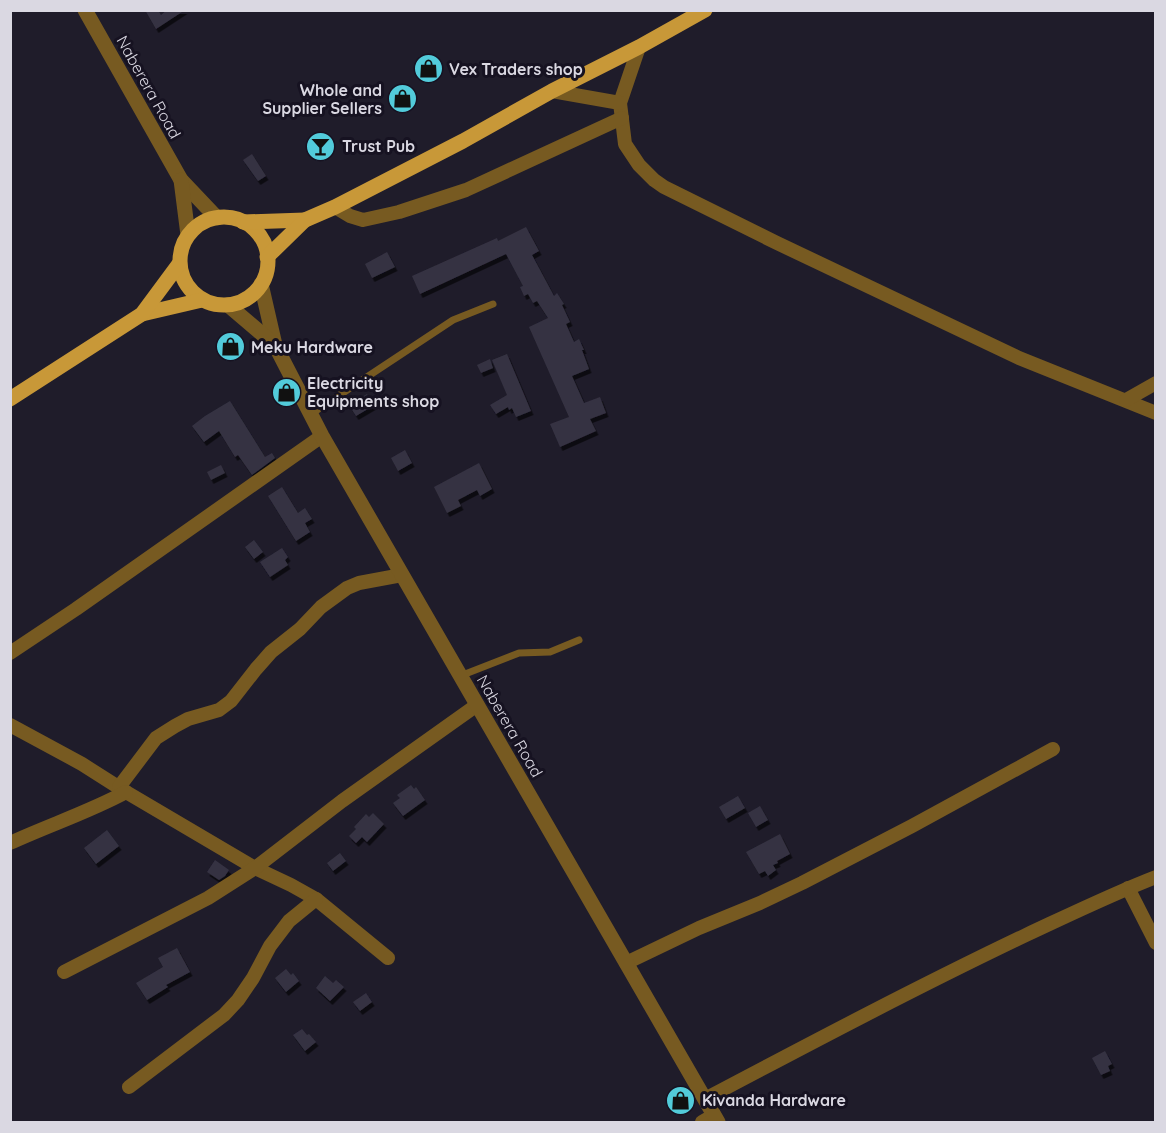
<svg xmlns="http://www.w3.org/2000/svg" width="1166" height="1133" font-family="Quicksand,sans-serif">
	<defs>
		<filter id="shadow"><feDropShadow dx="2.5" dy="4" stdDeviation="0" flood-color="#0009"/></filter>
	</defs>
	<rect width="100%" height="100%" fill="#1f1c2a"/>
	<g fill="#353242" filter="url(#shadow)">
		<path d="M145,10H158L161,15L167,10H185L156,29Z"/>
		<path d="M252,154L266,176L258,181L243,160Z"/>
		<path d="M526,227L539,251L532,255L554,296L557,293L564,304L562,305L570,322L566,324L574,342L579,339L584,350H582L589,369L572,376L584,403L600,397L606,413L590,419L596,431L560,447L550,424L569,417L529,327L548,318L537,301L533,303L528,294L524,296L520,287L523,286L506,254L420,294L412,276L497,238L498,241Z"/>
		<path d="M387,252L395,267L372,278L365,264Z"/>
		<path d="M507,354L531,411L516,417L512,408L509,410L508,407L496,414L490,405L507,395L492,360Z"/>
		<path d="M490,359L493,368L481,373L477,365Z"/>
		<path d="M367,394L373,406L356,416L349,405Z"/>
		<path d="M230,401L265,457L272,453L275,458L252,475L238,455L235,457L219,431L204,442L192,426L205,416Z"/>
		<path d="M405,450L412,463L398,471L391,458Z"/>
		<path d="M479,463L492,489L480,496L477,490L458,500L461,506L447,513L434,487Z"/>
		<path d="M221,465L225,473L211,480L207,472Z"/>
		<path d="M282,487L298,513L305,508L312,519L305,523L310,532L296,541L268,496Z"/>
		<path d="M254,540L263,552L254,559L245,547Z"/>
		<path d="M282,548L288,557L285,560L288,565L270,577L260,562Z"/>
		<path d="M411,785L414,789L416,787L425,800L403,816L393,803L400,798L397,795Z"/>
		<path d="M738,796L745,808L726,819L719,807Z"/>
		<path d="M760,806L768,820L756,827L748,813Z"/>
		<path d="M373,813L384,824L367,842L362,837L356,843L349,836L356,829L354,827L366,814L369,817Z"/>
		<path d="M107,830L119,846L96,864L84,848Z"/>
		<path d="M780,834L790,854L777,861L778,863L773,865L776,870L768,876L765,871L759,874L746,852Z"/>
		<path d="M340,853L346,861L333,871L327,863Z"/>
		<path d="M215,860L229,870L225,876L219,880L207,872Z"/>
		<path d="M177,948L190,972L166,985L168,987L147,1000L136,983L163,967L158,958Z"/>
		<path d="M286,969L291,975L293,973L299,981L286,992L275,978Z"/>
		<path d="M325,976L333,983L336,980L344,987L330,1001L316,988Z"/>
		<path d="M366,993L372,1002L360,1011L353,1002Z"/>
		<path d="M302,1029L307,1035L309,1034L316,1042L305,1051L293,1035Z"/>
		<path d="M1105,1051L1112,1064L1108,1066L1110,1071L1101,1075L1092,1058Z"/>
	</g>
	<g fill="none" stroke-linecap="round" stroke-linejoin="round">
		<g stroke="#775a21" stroke-width="7">
			<path d="M311,414L453,320L493,304"/>
			<path d="M460,676L519,653L550,652L579,640"/>
		</g>
		<g stroke="#775a21" stroke-width="14">
			<path d="M639,47L620,103L625,144L639,165L654,180L664,187L777,243L1019,358L1156,413"/>
			<path d="M552,91L620,103"/>
			<path d="M335,207L350,216L363,220L399,212L466,190L622,118"/>
			<path d="M1126,400L1156,383"/>
			<path d="M10,653L76,609L322,436"/>
			<path d="M10,725L82,764L126,792L255,868L291,885L316,899L388,958"/>
			<path d="M119,787L156,738L175,726L188,719L219,710L231,701L256,669L271,652L300,629L321,607L347,588L359,583L402,575"/>
			<path d="M10,843C49,825 89,812 126,792"/>
			<path d="M1128,888L1156,943"/>
			<path d="M626,963L699,928L760,903L802,883L912,826L1053,749"/>
			<path d="M64,972L208,898L255,868L342,801L477,705"/>
			<path d="M129,1087L224,1015L238,1000L253,978L270,946L289,921L316,899"/>
			<path d="M705,1099C811,1043 917,987 1026,935C1069,915 1112,894 1156,877"/>
			<path d="M702,1122L714,1115"/>
		</g>
		<g stroke="#775a21" stroke-width="15">
			<path d="M85,10L181,180L217,218"/>
			<path d="M181,180L188,235"/>
			<path d="M261,284L275,345L322,436L718,1122"/>
			<path d="M228,305L275,345"/>
		</g>
		<g stroke="#c89838" stroke-width="15">
			<circle cx="224" cy="261" r="44"/>
			<path d="M243,222L305,220"/>
			<path d="M267,257L305,220L335,207L463,141L552,91L639,47L705,10"/>
			<path d="M142,314L202,300"/>
			<path d="M10,399L142,314L179,264"/>
		</g>
	</g>
	<defs>
		<symbol id="shop-disc" viewBox="-11 -11 22 22"><circle r="9.5" fill="#52cbda" stroke="#161221"/><path d="M-5-2.5h2.3a2.7 3.5 0 0 1 5.4 0H5L5.5 6h-11ZM-1.5-2.5h3a1.5 2.3 0 0 0-3 0Z" fill="#111"/></symbol>
		<symbol id="bar-disc" viewBox="-11 -11 22 22"><circle r="9.5" fill="#52cbda" stroke="#161221"/><path d="M-6-5H6L.8 .8V4.5H3.5V6h-7V4.5H-.8V.8Z" fill="#111"/></symbol>
	</defs>
	<g fill-rule="evenodd">
		<use href="#shop-disc" x="412" y="52" width="33" height="33"/>
		<use href="#shop-disc" x="386" y="82" width="33" height="33"/>
		<use href="#bar-disc" x="304" y="130" width="33" height="33"/>
		<use href="#shop-disc" x="214" y="330" width="33" height="33"/>
		<use href="#shop-disc" x="270" y="376" width="33" height="33"/>
		<use href="#shop-disc" x="664" y="1084" width="33" height="33"/>
	</g>
	<g text-anchor="middle" stroke-width="6" stroke-linejoin="round" paint-order="stroke">
		<g font-size="16" font-weight="bold" fill="#dad8e2" stroke="#161221" text-anchor="start">
			<text x="449" y="75">Vex Traders shop</text>
			<text x="382" y="96" text-anchor="end">Whole and<tspan x="382" dy="18">Supplier Sellers</tspan></text>
			<text x="342" y="152">Trust Pub</text>
			<text x="251" y="353">Meku Hardware</text>
			<text x="307" y="389">Electricity<tspan x="307" dy="18">Equipments shop</tspan></text>
			<text x="702" y="1106">Kivanda Hardware</text>
		</g>
		<g font-size="16" fill="#dad8e2" stroke="#161221">
			<text transform="translate(149 87) rotate(61)" y="6">Naberera Road</text>
			<text transform="translate(510 726) rotate(60)" y="6">Naberera Road</text>
		</g>
	</g>
	<rect width="1166" height="1133" fill="none" stroke="#dad8e2" stroke-width="24"/>
</svg>
